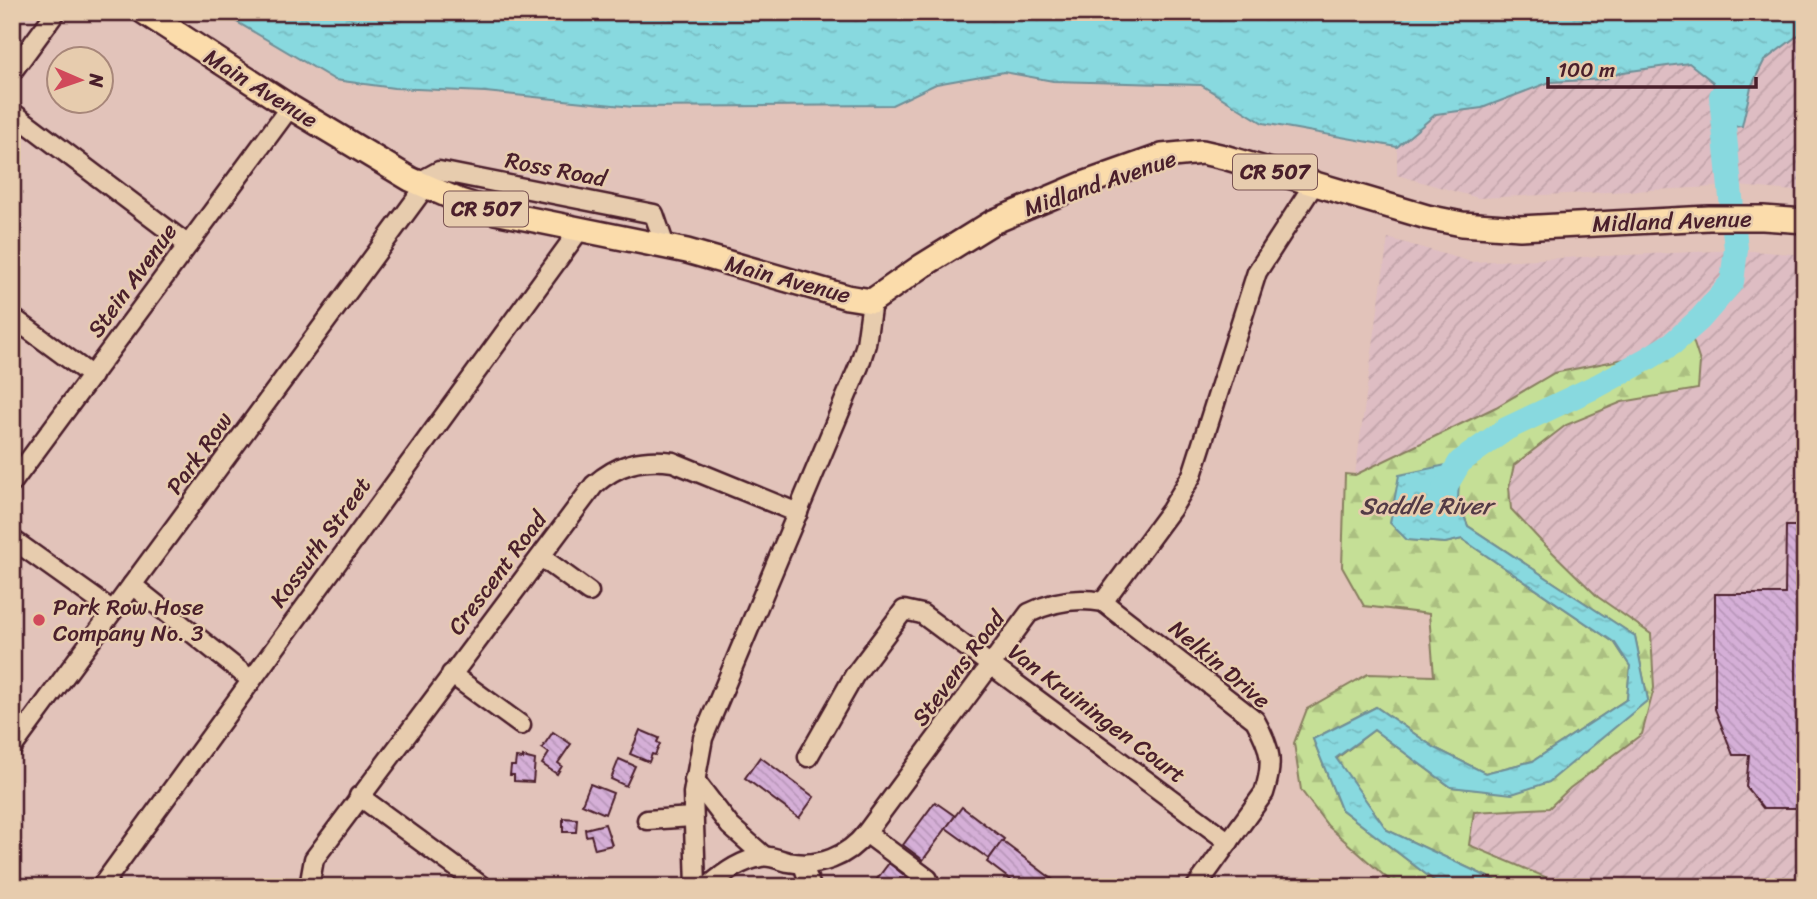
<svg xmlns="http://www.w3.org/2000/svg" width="1817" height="899" font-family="Sriracha,sans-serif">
	<defs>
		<pattern id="industrial-furrows" width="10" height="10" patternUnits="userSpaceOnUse" patternTransform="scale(1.75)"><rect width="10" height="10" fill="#debdc3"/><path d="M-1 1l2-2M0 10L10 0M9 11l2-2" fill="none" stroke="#c0a2a8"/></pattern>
		<pattern id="forest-firs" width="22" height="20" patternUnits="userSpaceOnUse" patternTransform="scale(1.75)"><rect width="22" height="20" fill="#c5df96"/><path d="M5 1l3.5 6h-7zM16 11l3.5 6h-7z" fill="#abbf81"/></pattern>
		<pattern id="water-ripples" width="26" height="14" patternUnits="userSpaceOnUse" patternTransform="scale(1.75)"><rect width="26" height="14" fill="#88d9df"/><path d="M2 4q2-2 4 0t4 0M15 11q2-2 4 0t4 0" fill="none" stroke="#77bac0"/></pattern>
		<pattern id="building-back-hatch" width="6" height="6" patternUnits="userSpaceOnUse" patternTransform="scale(1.75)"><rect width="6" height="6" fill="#d5afd7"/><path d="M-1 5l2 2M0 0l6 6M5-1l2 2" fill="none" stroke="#b896b9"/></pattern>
	</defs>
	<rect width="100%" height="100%" fill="#e2c3ba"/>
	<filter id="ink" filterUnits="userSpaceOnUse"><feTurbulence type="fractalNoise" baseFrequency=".0143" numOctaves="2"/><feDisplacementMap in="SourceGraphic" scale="14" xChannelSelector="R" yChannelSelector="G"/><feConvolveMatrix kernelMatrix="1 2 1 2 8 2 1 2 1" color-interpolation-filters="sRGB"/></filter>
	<g filter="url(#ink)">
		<g fill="url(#industrial-furrows)">
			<path d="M1805,30V192L1738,186L1478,198L1397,175V147L1436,114L1482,108L1550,82L1604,79L1623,72L1689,63L1713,82L1721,128L1742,126L1751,87L1764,61Z"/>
			<path d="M1388,238L1472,262L1739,250L1805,255V887H1569L1469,844L1474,812L1549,808L1570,788L1651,634L1598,597L1511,509L1509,487L1514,465L1566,425L1622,402L1698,389L1685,320L1649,351L1630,358L1554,373L1496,407L1355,475Z"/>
		</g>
		<path fill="url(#forest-firs)" stroke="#887f60" stroke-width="2" d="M1686,319L1700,362L1698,389L1622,402L1566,425L1514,465L1509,487L1511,509L1539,539L1598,597L1651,634L1654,688L1642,734L1570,788L1549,808L1474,812L1469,845L1569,887H1509L1387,830L1336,759L1374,730L1451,787L1512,793L1648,700L1635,636L1468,526L1458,500L1407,540L1445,543L1462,539L1615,643L1630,666L1627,699L1533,761L1485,773L1435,748L1376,707L1313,739L1341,809L1436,882L1446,887H1397L1328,826L1301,790L1294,743L1307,709L1368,674L1434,676L1429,614L1364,606L1342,567L1345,474L1355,475L1496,407L1554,373L1630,358L1649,351Z"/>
		<g fill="url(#water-ripples)" stroke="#6f8f97" stroke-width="2">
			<path d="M220,12H1805V30L1764,61L1751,87L1742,126L1721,128L1713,82L1689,63L1623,72L1604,79L1550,82L1482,108L1436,114L1397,147L1263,123L1201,85L1053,81L1004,72L936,84L892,105L633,107L485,92L394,88L335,80Z"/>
			<path d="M1460,462L1458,500L1468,526L1635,636L1648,700L1549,782L1512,794L1451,787L1374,730L1336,758L1387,830L1509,887H1446L1436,882L1341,809L1313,739L1376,707L1435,748L1485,773L1533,761L1627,699L1630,666L1615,643L1462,539L1445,543L1407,540L1390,523L1399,475Z"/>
		</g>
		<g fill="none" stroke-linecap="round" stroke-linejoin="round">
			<path stroke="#88d9df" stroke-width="24" d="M1444,489L1460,462L1506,429L1599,385L1649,358L1673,343L1700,319L1732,282L1736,249L1721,96"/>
		</g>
		<g fill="url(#building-back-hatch)" stroke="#4a1f2b" stroke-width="2">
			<path d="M1786,526H1805V808H1763L1746,787L1749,755H1733L1715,709V594H1785Z"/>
			<path d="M640,730L659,738L657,742L660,744L655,755L652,754L649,762L630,754Z"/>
			<path d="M553,732L571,744L558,763L562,766L557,774L542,764L549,753L542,748Z"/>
			<path d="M523,757L535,760L533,782L514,781V775H510L511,766H515L516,758L523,759Z"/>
			<path d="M760,757L814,797L799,818L745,778Z"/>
			<path d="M619,759L635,766L626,786L611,779Z"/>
			<path d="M590,784L613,793L605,814L582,804Z"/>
			<path d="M935,802L955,816L923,860L903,845Z"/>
			<path d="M962,807L1004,839L989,859L946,828Z"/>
			<path d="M563,818L577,819L576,832H563Z"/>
			<path d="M605,824L612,845L595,849L591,835L586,836L585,829Z"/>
			<path d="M1002,841L1056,882L1052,887H1020L987,862Z"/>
			<path d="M889,863L909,879L903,887H871Z"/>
		</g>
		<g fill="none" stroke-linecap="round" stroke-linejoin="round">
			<defs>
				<g id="minor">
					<path d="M12,72L56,12"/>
					<path d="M12,112L188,245"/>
					<path d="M417,183L439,171L654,214L665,246"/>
					<path d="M12,317L92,376"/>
					<path d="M12,483L290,107"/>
					<path d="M12,539L113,611"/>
					<path d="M541,557L589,592"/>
					<path d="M132,585L250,679"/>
					<path d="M1103,602L1255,720C1271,749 1274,762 1264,793L1196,887"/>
					<path d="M451,674L521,725"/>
					<path d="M12,748L425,187"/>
					<path d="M808,757L854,676L904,610L922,614L1229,842"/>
					<path d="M694,779L730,826L764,856"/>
					<path d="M359,796L483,887"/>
					<path d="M647,820L692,817"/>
					<path d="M866,833L928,879"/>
					<path d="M803,865L811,887"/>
					<path d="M101,887L581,228"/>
					<path d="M309,887L314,859L594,485C618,464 641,458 673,462L798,513"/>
					<path d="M696,887L693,793L703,738L859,366L866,344L872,301"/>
					<path d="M708,887C723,873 740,861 761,857C769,855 780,860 788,862C819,868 847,857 866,833L1029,613C1053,601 1076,597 1103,602L1171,510L1192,475L1257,272L1314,184"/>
				</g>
				<path id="major" d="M144,12L290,107L410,179L460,201L495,212L687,251L847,297L872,301L922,266L993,222L1083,184L1162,156L1202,152L1224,157L1427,217L1462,224L1520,228L1709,218H1763L1805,221"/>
			</defs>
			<use href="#minor" stroke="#4a1f2b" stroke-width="23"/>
			<use href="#major" stroke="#4a1f2b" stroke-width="28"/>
			<use href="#minor" stroke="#e7ccae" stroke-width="18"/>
			<use href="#major" stroke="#fbdcab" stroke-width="23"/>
		</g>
	</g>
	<circle fill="#d1495b" stroke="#e7ccae" stroke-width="2.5" cx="39" cy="620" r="7"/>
	<g text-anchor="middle" stroke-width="5" stroke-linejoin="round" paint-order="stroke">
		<g fill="#e7ccae" stroke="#795352" stroke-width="2">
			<rect x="1233" y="154.5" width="84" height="35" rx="5"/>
			<rect x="444" y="191.5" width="84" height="35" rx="5"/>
		</g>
		<g font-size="21" font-weight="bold" fill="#4a1f2b">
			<text x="1275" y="179">CR 507</text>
			<text x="486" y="216">CR 507</text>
		</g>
		<g font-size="23" fill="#4a1f2b" stroke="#e7ccae">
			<text transform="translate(261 88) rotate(32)" y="8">Main Avenue</text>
			<text transform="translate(556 169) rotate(11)" y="8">Ross Road</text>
			<text transform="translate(1100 183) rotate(-19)" y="8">Midland Avenue</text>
			<text transform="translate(1672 221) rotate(-2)" y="8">Midland Avenue</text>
			<text transform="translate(788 279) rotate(15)" y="8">Main Avenue</text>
			<text transform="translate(132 280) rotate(-54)" y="8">Stein Avenue</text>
			<text transform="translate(199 453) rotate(-54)" y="8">Park Row</text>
			<text transform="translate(320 542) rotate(-54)" y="8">Kossuth Street</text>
			<text transform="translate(497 573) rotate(-53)" y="8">Crescent Road</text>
			<text transform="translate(1220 664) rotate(40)" y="8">Nelkin Drive</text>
			<text transform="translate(958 668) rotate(-53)" y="8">Stevens Road</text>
			<text transform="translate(1097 713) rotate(37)" y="8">Van Kruiningen Court</text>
		</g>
		<g font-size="23" fill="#4a1f2b" stroke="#e7ccae" text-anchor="start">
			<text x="53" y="615">Park Row Hose<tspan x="53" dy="26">Company No. 3</tspan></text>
		</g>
		<g font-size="24" font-style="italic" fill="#533b46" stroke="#e7ccae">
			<text x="1426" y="514">Saddle River</text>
		</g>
	</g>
	<rect width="1817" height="899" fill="none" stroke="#e7ccae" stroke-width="42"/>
	<rect x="21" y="21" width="1775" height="857" fill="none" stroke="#4a1f2b" stroke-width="2.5" filter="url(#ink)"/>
	<g transform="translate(80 80) rotate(92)"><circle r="33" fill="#e7ccae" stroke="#a8877a" stroke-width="2"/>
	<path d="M0-5L12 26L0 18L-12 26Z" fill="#d1495b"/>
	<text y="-10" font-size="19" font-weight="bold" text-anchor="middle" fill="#4a1f2b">N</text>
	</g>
	<path d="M1548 77v10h208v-10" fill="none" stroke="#4a1f2b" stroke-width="3.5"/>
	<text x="1558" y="77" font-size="21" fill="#4a1f2b" stroke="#e7ccae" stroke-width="5" paint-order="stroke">100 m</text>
</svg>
